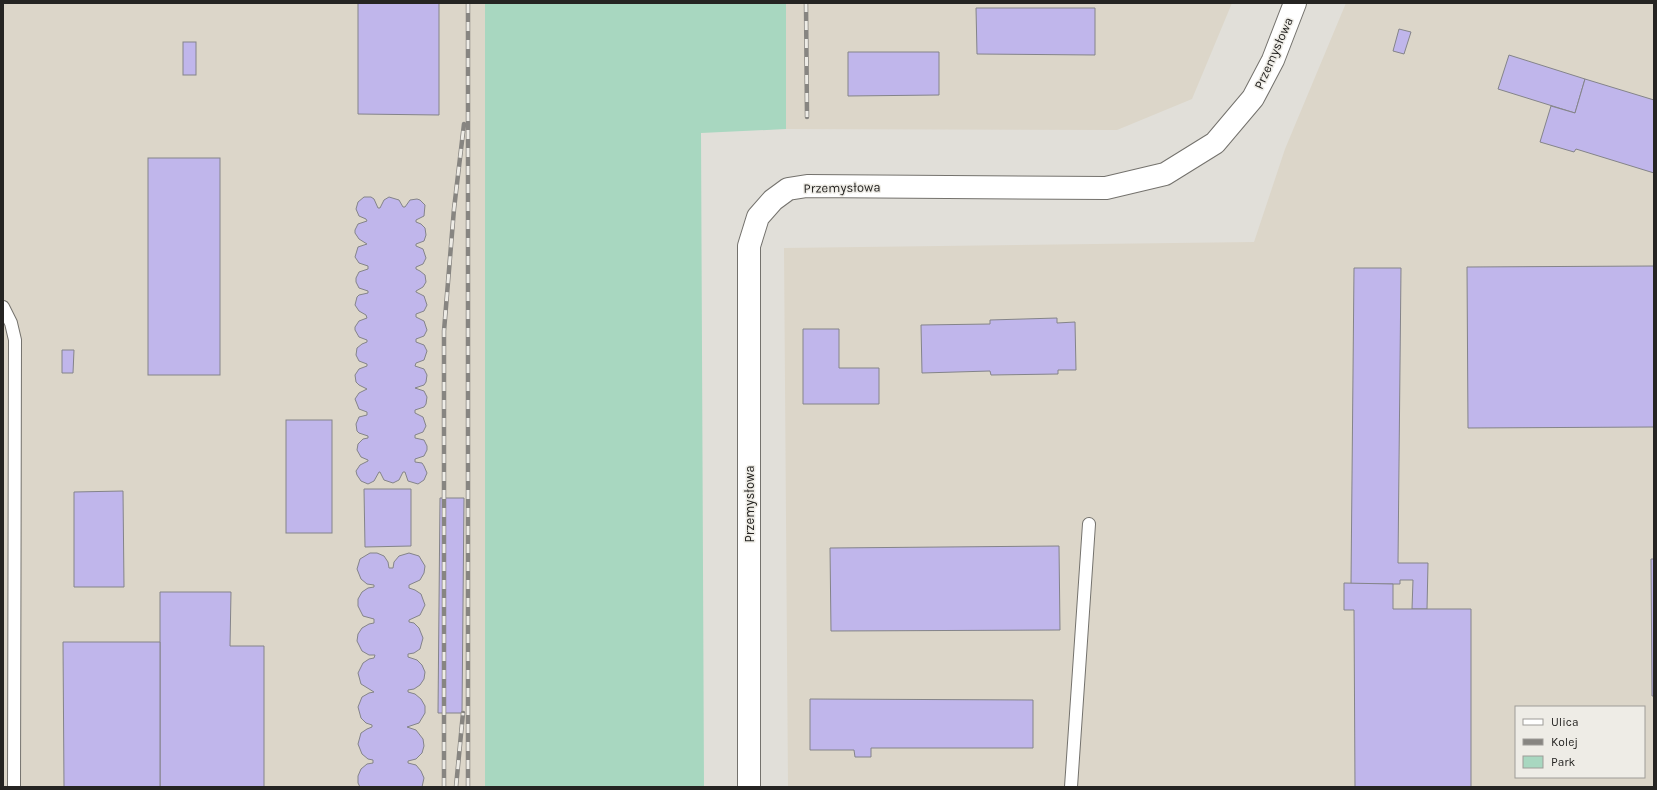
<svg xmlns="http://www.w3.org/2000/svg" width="1657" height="790" font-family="Karla,sans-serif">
	<rect width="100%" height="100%" fill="#e1dfd9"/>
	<g fill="#dcd6c9" fill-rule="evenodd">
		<rect x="3" y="3" width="482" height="784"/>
		<path d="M786,3H1232L1192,99L1117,130L786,129Z"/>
		<path d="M1346,3H1654V787H788L784,248L1254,242L1285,149ZM1516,707H1644V777H1516Z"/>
	</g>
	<path fill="#a8d7c0" d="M485,3H786V129L701,133L704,787H485Z"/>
	<g fill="#c0b6eb" stroke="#848489">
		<path d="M358,3H439V115L358,114Z"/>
		<path d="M976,8H1095V55L977,54Z"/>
		<path d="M1399,29L1411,32L1404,54L1393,51Z"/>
		<rect x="183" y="42" width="13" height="33"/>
		<path d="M848,52H939V95L848,96Z"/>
		<path d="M1509,55L1585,79L1575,113L1498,89Z"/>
		<path d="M1585,79L1654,100V173L1576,149L1574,152L1540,142L1551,106L1575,113Z"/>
		<rect x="148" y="158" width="72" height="217"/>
		<path d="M364,197H371L374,199L378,208H380L384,200L389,197L399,200L403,207H405L410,200L417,199L420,200L425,205L424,216L416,220V222L421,224L425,228L426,235L424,241L416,244V246L423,249L426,258L423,264L416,267V269L420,271L425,275L426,282L423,287L416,291V292L424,296L427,305L424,311L416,314V317L424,321L427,330L424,336L416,339V342L424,345L427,351L424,360L416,363L415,366L424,369L427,375L426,382L424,385L415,388L424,391L427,397L426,404L424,407L415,410V413L423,417L426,426L423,432L415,435V438L424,440L427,446V450L424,456L415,459V462L422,463L424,466L427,473L424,480L418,484L408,481L405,472H403L399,480L393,483L384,480L380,472H379L374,481L368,484L361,481L357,475L356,471L360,465L368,461V460L361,457L357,450L358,444L363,439L368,438V436L359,433L357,431L356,424L359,417L367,415V412L359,409L355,399L359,393L367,389L359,385L356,382L355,375L359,369L367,366V364L359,361L356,355L357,348L362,344L367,342V340L359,337L355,330V327L359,321L367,318L366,315L359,311L355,305L357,297L359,295L368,293V291L359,288L356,282V278L359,272L368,269V266L359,263L355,257L358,247L367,244L359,239L355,233V230L358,224L367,221L366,219L359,216L356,209L358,202Z"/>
		<path d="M1654,266V427L1468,428L1467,267Z"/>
		<path d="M1354,268H1401L1398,563H1428L1427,609H1412L1413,580H1400V584H1351Z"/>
		<path d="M1057,318V323L1075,322L1076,370H1058V374L991,375L990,371L922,373L921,325L990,324V320Z"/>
		<path d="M803,329H839V368H879V404H803Z"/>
		<path d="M62,350H74L73,373H62Z"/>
		<rect x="286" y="420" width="46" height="113"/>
		<path d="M364,489H411V546L365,547Z"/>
		<path d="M123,491L124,587H74V492Z"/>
		<path d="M440,498H464L462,713H438Z"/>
		<path d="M1059,546L1060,630L831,631L830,548Z"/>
		<path d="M370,553H377L384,556L388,562L389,568H393L394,562L399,556L409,553L419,556L425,566L424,573L420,580L409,585V588L415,590L421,594L425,605L420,615L409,620V622L414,623L419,628L423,638L420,649L414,653L408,654V657L417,660L422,665L425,672L424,679L420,685L414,689L408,690V692L415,694L421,699L425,706V713L419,723L407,727L416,730L423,739L424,746L422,753L416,759L408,761V763L416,765L421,771L424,778L422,787H360L358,783V776L361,769L367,764L373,763V760L368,759L362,754L358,744L361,733L367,729L372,727V725L366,723L361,718L358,707L362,697L369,693L374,692L361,684L358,673L363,663L369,659L374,658L375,655H369L362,651L357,641L358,634L362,628L369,624L374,623V619L363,616L358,606V599L362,592L368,588L374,587V585L367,584L361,579L357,569L360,559Z"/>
		<path d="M1651,559H1654V696H1652Z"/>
		<path d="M1344,583L1393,584V609H1471V787H1355L1354,610H1344Z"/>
		<path d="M160,592H231L230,646H264V787H160Z"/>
		<path d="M63,642H160V787H64Z"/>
		<path d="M810,699L1033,700V748H871V757H855L854,750H810Z"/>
	</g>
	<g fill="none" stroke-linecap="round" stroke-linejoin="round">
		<defs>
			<g id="lane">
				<path d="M3,307L11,323L15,340L14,787"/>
				<path d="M1071,787L1089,524"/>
			</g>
			<path id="street" d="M749,787V246L758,217L773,200L788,189L807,186L1106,188L1165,174L1215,143L1253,98L1273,60L1295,3"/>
		</defs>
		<use href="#lane" stroke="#74726d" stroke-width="14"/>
		<use href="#street" stroke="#74726d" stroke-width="24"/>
		<use href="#lane" stroke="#fff" stroke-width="12"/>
		<use href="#street" stroke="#fff" stroke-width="22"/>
		<defs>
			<g id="rail">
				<path d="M806,3L807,117"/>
				<path d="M444,787V331L454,209L464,124"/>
				<path d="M456,787L463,713"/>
				<path d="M468,787V3"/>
			</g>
		</defs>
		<use href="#rail" stroke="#878581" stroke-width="4.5"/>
		<use href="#rail" stroke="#eeece6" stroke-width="3" stroke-dasharray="9" stroke-linecap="butt"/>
	</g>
	<g text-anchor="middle" stroke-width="3" stroke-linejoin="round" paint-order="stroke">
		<g font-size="13" fill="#252422" stroke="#eeece6">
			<text transform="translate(1273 53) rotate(-66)" y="5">Przemysłowa</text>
			<text transform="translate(842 187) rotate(-1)" y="5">Przemysłowa</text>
			<text transform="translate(749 504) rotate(-90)" y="5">Przemysłowa</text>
		</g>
	</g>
	<rect width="1657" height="790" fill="none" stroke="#252422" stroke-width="8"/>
	<rect x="1515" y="706" width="130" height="72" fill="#eeece6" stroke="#9e9c98"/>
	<rect x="1523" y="719" width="20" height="6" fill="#ffffff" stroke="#9e9c98"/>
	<text x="1551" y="726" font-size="12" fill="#252422">Ulica</text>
	<rect x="1523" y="739" width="20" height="6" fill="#878581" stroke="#9e9c98"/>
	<text x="1551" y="746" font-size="12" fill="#252422">Kolej</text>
	<rect x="1523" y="756" width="20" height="12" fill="#a8d7c0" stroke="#9e9c98"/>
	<text x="1551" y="766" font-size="12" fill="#252422">Park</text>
</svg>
